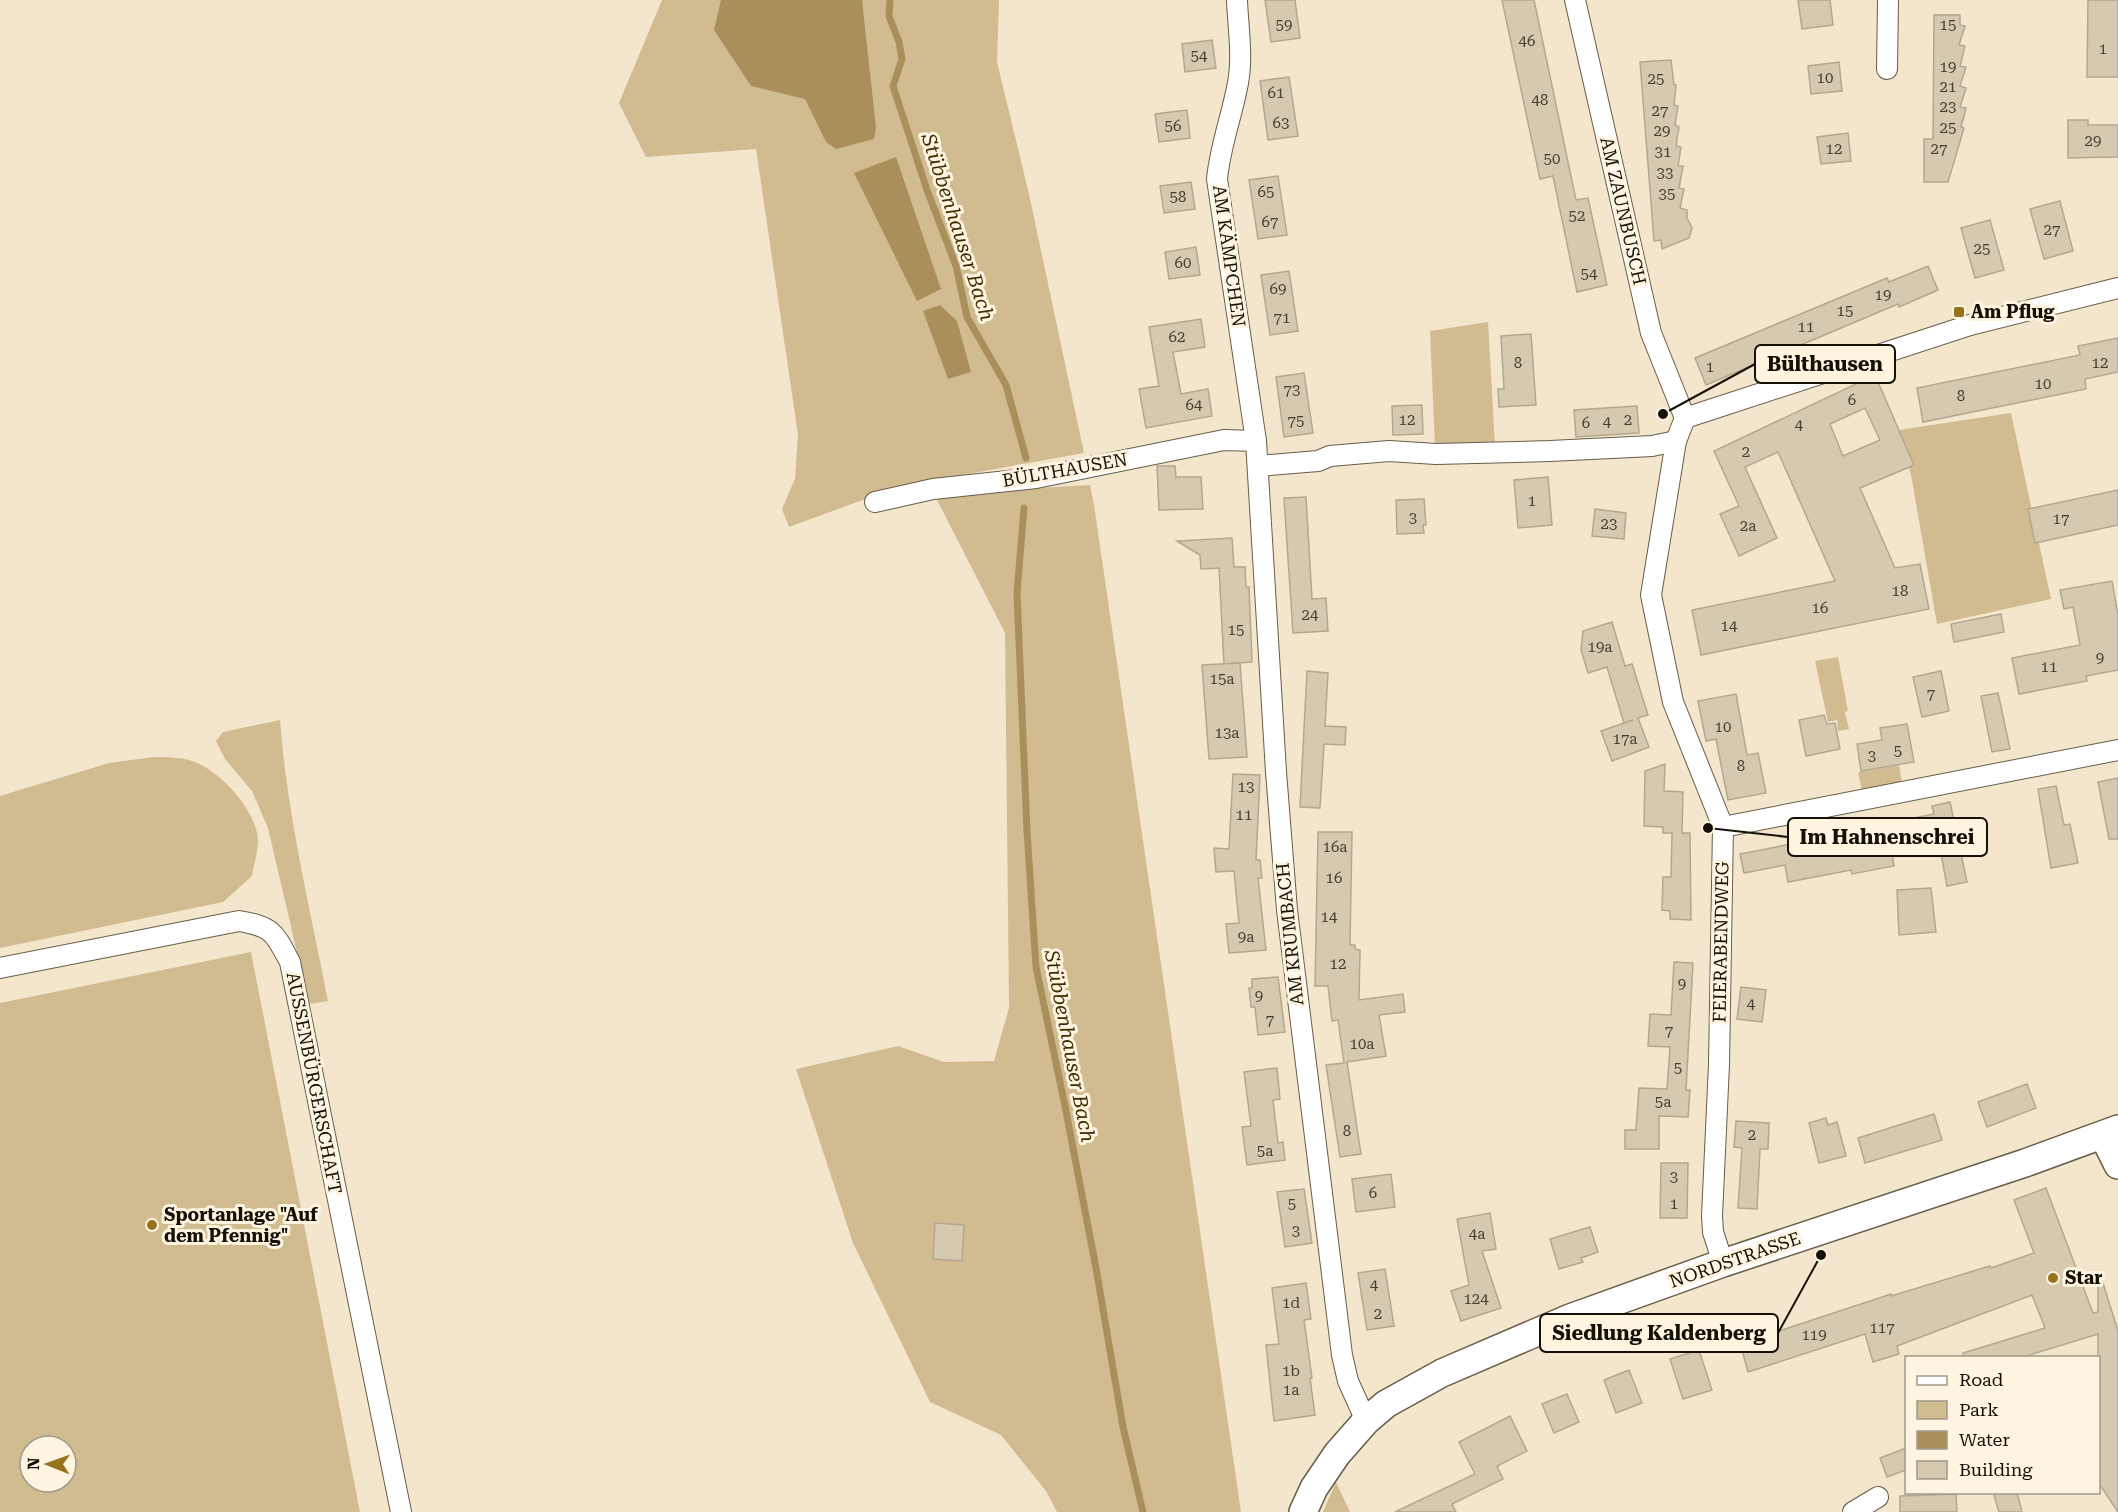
<svg xmlns="http://www.w3.org/2000/svg" width="2118" height="1512" font-family="'Roboto Serif',serif">
	<rect width="100%" height="100%" fill="#f3e6cd"/>
	<g fill="#d1bc91" fill-rule="evenodd">
		<path d="M662,0H999L997,62L1029,194L1084,453L901,486L789,527L782,509L795,479L798,435L756,149L646,157L619,103Z"/>
		<path d="M1488,322L1495,446H1435L1430,331Z"/>
		<path d="M2011,413L2051,599L1937,624L1911,475L1899,430Z"/>
		<path d="M1090,485L1094,505L1241,1512H1057L1046,1491L1001,1435L930,1402L853,1243L796,1069L898,1046L944,1062L994,1061L1009,1008L1005,633L934,494Z"/>
		<path d="M1838,657L1848,711L1845,712L1849,729L1838,731L1837,720L1828,722L1815,661Z"/>
		<path d="M280,720C287,815 310,908 328,1001L309,1004L268,828L252,791L225,759L216,741L223,732Z"/>
		<path d="M153,757C167,757 182,757 195,762C222,773 255,809 258,839C258,851 254,865 252,876L223,902L0,948V796L109,763Z"/>
		<path d="M1899,765L1902,782L1862,791L1858,772Z"/>
		<path d="M251,952L360,1512H0V1003ZM30,1446H66V1482H30Z"/>
		<path d="M1336,1482L1350,1512H1323Z"/>
	</g>
	<g fill="#a9905a">
		<path d="M721,0H862L876,128L874,139L836,149L826,142L805,99L751,86L714,30Z"/>
		<path d="M896,157L941,289L917,301L854,173Z"/>
		<path d="M940,305L957,321L971,372L948,379L923,311Z"/>
	</g>
	<g fill="none" stroke-linecap="round" stroke-linejoin="round">
		<g stroke="#a9905a" stroke-width="7">
			<path d="M890,0L889,16L899,42L902,59L893,86L927,190L956,266L967,317L1006,385L1026,458"/>
			<path d="M1024,508L1017,593L1027,831L1036,967L1065,1106L1096,1268L1123,1427L1143,1512"/>
		</g>
	</g>
	<g fill="#d5c9b0" stroke="#b3a790" stroke-width="1.5" fill-rule="evenodd">
		<path d="M1265,0H1295L1300,38L1271,42Z"/>
		<path d="M1502,0H1534L1576,200L1588,198L1607,285L1577,292L1553,176L1540,179Z"/>
		<path d="M1798,0H1830L1833,25L1802,29Z"/>
		<path d="M2088,0H2118V77H2087Z"/>
		<path d="M1934,15H1960V25L1965,26L1959,45L1965,46L1960,66L1966,67L1960,86L1966,88L1960,107L1966,108L1961,127L1964,128L1948,182H1924V139H1933Z"/>
		<path d="M1212,40L1216,68L1185,72L1182,44Z"/>
		<path d="M1671,60L1674,85H1676L1674,105L1678,106L1675,125L1679,127L1676,146L1681,147L1678,166H1683L1679,188L1684,189L1680,208L1687,210V218L1692,228L1689,238L1662,249L1661,240L1654,241L1640,62Z"/>
		<path d="M1839,62L1842,91L1811,94L1808,66Z"/>
		<path d="M1289,77L1298,136L1268,140L1260,81Z"/>
		<path d="M1187,110L1190,138L1159,142L1155,114Z"/>
		<path d="M2068,120H2088V125H2118V157L2068,158Z"/>
		<path d="M1848,133L1851,161L1821,164L1817,137Z"/>
		<path d="M1278,176L1287,235L1258,239L1249,180Z"/>
		<path d="M1191,182L1195,209L1164,213L1160,186Z"/>
		<path d="M2060,201L2073,251L2044,259L2030,209Z"/>
		<path d="M1990,220L2004,270L1975,278L1961,228Z"/>
		<path d="M1196,247L1200,275L1169,279L1165,252Z"/>
		<path d="M1928,266L1938,290L1899,307L1898,304L1706,385L1695,358L1887,278L1889,282Z"/>
		<path d="M1289,271L1298,331L1270,335L1261,275Z"/>
		<path d="M1201,319L1205,347L1173,352L1181,394L1208,389L1212,416L1146,428L1139,389L1159,386L1149,327Z"/>
		<path d="M1531,334L1536,405L1499,407L1498,389H1504L1501,336Z"/>
		<path d="M2118,338V372L2085,379L2086,389L1923,422L1917,388L2080,355L2078,346Z"/>
		<path d="M1304,373L1313,433L1284,437L1276,377Z"/>
		<path d="M1875,375L1914,465L1860,488L1895,568L1920,564L1929,609L1701,655L1692,610L1835,581L1778,452L1745,467L1777,538L1739,556L1720,514L1739,506L1714,451ZM1865,408L1880,440L1843,456L1830,424Z"/>
		<path d="M1422,405L1423,434L1393,435L1392,406Z"/>
		<path d="M1637,406L1639,433L1576,437L1574,410Z"/>
		<path d="M1157,466H1175L1176,477H1201L1203,509L1159,510Z"/>
		<path d="M1548,477L1552,525L1518,528L1514,480Z"/>
		<path d="M2118,490V525L2035,543L2028,509Z"/>
		<path d="M1306,497L1312,599L1326,598L1328,631L1293,633L1284,498Z"/>
		<path d="M1424,499L1426,525H1423L1424,533L1397,534L1396,500Z"/>
		<path d="M1595,509L1626,513L1624,539L1592,536Z"/>
		<path d="M1232,538L1234,567H1245L1246,587H1249L1252,662L1224,664L1219,568L1201,569L1200,555L1177,541Z"/>
		<path d="M2112,581L2118,615V670L2086,676L2087,681L2019,694L2012,658L2080,645L2073,607L2064,609L2060,590Z"/>
		<path d="M2001,614L2004,632L1954,642L1951,624Z"/>
		<path d="M1612,622L1625,666L1632,664L1648,715L1638,718L1649,747L1612,761L1601,731L1633,720L1624,723L1607,667L1588,673L1581,650L1583,631Z"/>
		<path d="M1240,663L1247,757L1209,759L1202,665Z"/>
		<path d="M1307,671L1328,673L1325,726L1346,727L1345,745L1324,744L1320,808L1300,807Z"/>
		<path d="M1941,671L1949,711L1922,717L1913,677Z"/>
		<path d="M1998,693L2010,749L1992,752L1981,696Z"/>
		<path d="M1736,694L1747,755L1758,753L1766,793L1728,800L1716,739L1706,741L1698,701Z"/>
		<path d="M1824,715L1827,724L1835,723L1840,749L1806,756L1799,720Z"/>
		<path d="M1907,724L1914,762L1861,771L1857,744L1882,740L1880,728Z"/>
		<path d="M1665,764L1664,791L1683,792L1682,833H1690L1691,920L1670,919V911L1662,910L1663,877H1671L1672,833H1663V827L1644,826L1645,771Z"/>
		<path d="M1233,774L1260,775L1256,860H1260L1262,878H1258L1266,950L1229,953L1226,924L1239,923L1234,871L1216,872L1214,848L1229,849Z"/>
		<path d="M2118,778V839H2109L2098,782Z"/>
		<path d="M2056,786L2064,825L2070,824L2078,863L2051,868L2038,789Z"/>
		<path d="M1950,802L1967,882L1947,886L1937,832L1890,842L1894,866L1852,874L1851,870L1788,882L1785,865L1744,873L1740,854L1822,838V836L1934,814L1932,806Z"/>
		<path d="M1318,832H1352L1350,945H1355V949L1360,950L1359,1000L1403,994L1405,1012L1379,1015L1386,1056L1347,1062L1361,1154L1340,1157L1326,1065L1344,1063L1338,1020L1332,1021L1328,986H1315Z"/>
		<path d="M1931,888L1936,932L1899,935L1897,890Z"/>
		<path d="M1674,962L1693,963L1686,1090H1690L1688,1117L1659,1116V1149H1625V1130H1636L1639,1088L1667,1089L1670,1047L1648,1046L1650,1014L1671,1015Z"/>
		<path d="M1278,977L1285,1032L1258,1035L1255,1007H1251L1249,988H1252V979Z"/>
		<path d="M1741,987L1766,990L1762,1022L1737,1019Z"/>
		<path d="M1277,1068L1280,1099L1273,1100L1278,1143L1283,1142L1285,1160L1247,1165L1242,1127L1251,1126L1244,1072Z"/>
		<path d="M2027,1084L2036,1108L1987,1127L1978,1102Z"/>
		<path d="M1934,1114L1942,1140L1865,1163L1858,1138Z"/>
		<path d="M1826,1118L1828,1125L1837,1122L1846,1156L1819,1163L1809,1123Z"/>
		<path d="M1736,1121L1769,1123L1768,1149H1760L1757,1209L1738,1208L1742,1148L1734,1147Z"/>
		<path d="M1661,1163H1688L1687,1218H1660Z"/>
		<path d="M1391,1174L1395,1207L1356,1212L1352,1179Z"/>
		<path d="M2046,1188L2093,1313L2098,1312V1283H2103L2118,1331V1512L2098,1482V1334L2020,1358H1964L1963,1353L2045,1328L2032,1295L1897,1346L1899,1354L1873,1362L1865,1334L1748,1372L1739,1339L1763,1332L1764,1336L1891,1294V1296L1990,1266L1991,1268L2034,1253L2014,1200Z"/>
		<path d="M1304,1189L1312,1243L1285,1247L1277,1192Z"/>
		<path d="M1490,1213L1496,1249L1482,1251L1501,1308L1461,1321L1451,1291L1469,1285L1457,1219Z"/>
		<path d="M935,1223L964,1225L962,1261L933,1259Z"/>
		<path d="M1590,1227L1598,1252L1581,1258L1583,1262L1559,1269L1550,1239Z"/>
		<path d="M1385,1269L1394,1326L1367,1330L1358,1273Z"/>
		<path d="M1306,1283L1311,1319L1304,1320L1312,1378H1310L1315,1415L1274,1421L1266,1345L1279,1344L1272,1288Z"/>
		<path d="M1699,1350L1712,1390L1683,1399L1670,1359Z"/>
		<path d="M1629,1370L1642,1403L1616,1413L1604,1380Z"/>
		<path d="M1567,1394L1579,1422L1554,1433L1542,1404Z"/>
		<path d="M1510,1416L1527,1451L1497,1466L1503,1479L1452,1504L1456,1512H1395L1475,1474L1459,1442Z"/>
		<path d="M1906,1448V1470L1887,1477L1880,1458Z"/>
		<path d="M1993,1492H2017L2022,1512H1999Z"/>
		<path d="M1956,1494L1957,1512H1900V1496Z"/>
	</g>
	<g fill="none" stroke-linecap="round" stroke-linejoin="round">
		<defs>
			<g id="street">
				<path d="M1237,0C1238,27 1243,56 1238,83C1232,116 1220,146 1217,179L1256,441L1276,772L1287,910L1342,1355L1348,1381L1366,1421"/>
				<path d="M1575,0L1651,333L1685,418"/>
				<path d="M1887,69L1888,0"/>
				<path d="M1685,418L1676,441L1651,595L1673,702L1723,827L1719,1064L1712,1216L1713,1232L1723,1263"/>
				<path d="M1685,418L1970,325L2118,288"/>
				<path d="M1259,466L1318,461L1330,456L1389,451L1436,454L1550,451L1652,446L1676,441"/>
				<path d="M875,502L933,489L1036,478L1224,440L1256,441"/>
				<path d="M1723,827L2118,750"/>
				<path d="M0,968L239,921C273,927 274,932 290,962L401,1512"/>
				<path d="M1853,1512L1878,1497"/>
			</g>
			<g id="secondary">
				<path d="M2103,1135L2118,1165"/>
				<path d="M1303,1512L1314,1488L1337,1454L1366,1421L1386,1404L1442,1373L1570,1318L1723,1263L2025,1163L2118,1129"/>
			</g>
		</defs>
		<use href="#street" stroke="#685d48" stroke-width="22"/>
		<use href="#secondary" stroke="#685d48" stroke-width="30"/>
		<use href="#street" stroke="#fff" stroke-width="20"/>
		<use href="#secondary" stroke="#fff" stroke-width="27"/>
	</g>
	<g fill="#97731d" stroke="#fef4df" stroke-width="2">
		<rect x="1953" y="306" width="12" height="12" rx="3"/>
		<circle cx="152" cy="1225" r="6"/>
		<circle cx="2053" cy="1278" r="6"/>
	</g>
	<g text-anchor="middle" stroke-width="6" stroke-linejoin="round" paint-order="stroke">
		<g font-size="15" fill="#453f32">
			<text x="1284" y="30">59</text>
			<text x="1948" y="30">15</text>
			<text x="1527" y="46">46</text>
			<text x="2103" y="54">1</text>
			<text x="1199" y="61">54</text>
			<text x="1948" y="72">19</text>
			<text x="1825" y="83">10</text>
			<text x="1656" y="84">25</text>
			<text x="1948" y="92">21</text>
			<text x="1276" y="98">61</text>
			<text x="1540" y="105">48</text>
			<text x="1948" y="112">23</text>
			<text x="1660" y="116">27</text>
			<text x="1281" y="128">63</text>
			<text x="1173" y="131">56</text>
			<text x="1948" y="133">25</text>
			<text x="1662" y="136">29</text>
			<text x="2093" y="146">29</text>
			<text x="1834" y="154">12</text>
			<text x="1939" y="154">27</text>
			<text x="1663" y="157">31</text>
			<text x="1552" y="164">50</text>
			<text x="1665" y="178">33</text>
			<text x="1266" y="197">65</text>
			<text x="1667" y="199">35</text>
			<text x="1178" y="202">58</text>
			<text x="1577" y="221">52</text>
			<text x="1270" y="227">67</text>
			<text x="2052" y="235">27</text>
			<text x="1982" y="254">25</text>
			<text x="1183" y="268">60</text>
			<text x="1589" y="279">54</text>
			<text x="1278" y="294">69</text>
			<text x="1883" y="300">19</text>
			<text x="1845" y="316">15</text>
			<text x="1282" y="323">71</text>
			<text x="1806" y="332">11</text>
			<text x="1177" y="342">62</text>
			<text x="1518" y="368">8</text>
			<text x="2100" y="368">12</text>
			<text x="1710" y="372">1</text>
			<text x="2043" y="389">10</text>
			<text x="1292" y="395">73</text>
			<text x="1961" y="401">8</text>
			<text x="1852" y="405">6</text>
			<text x="1194" y="410">64</text>
			<text x="1407" y="425">12</text>
			<text x="1628" y="425">2</text>
			<text x="1296" y="426">75</text>
			<text x="1607" y="427">4</text>
			<text x="1586" y="428">6</text>
			<text x="1799" y="430">4</text>
			<text x="1746" y="457">2</text>
			<text x="1532" y="506">1</text>
			<text x="1413" y="523">3</text>
			<text x="2061" y="524">17</text>
			<text x="1609" y="529">23</text>
			<text x="1748" y="531">2a</text>
			<text x="1900" y="596">18</text>
			<text x="1820" y="613">16</text>
			<text x="1310" y="620">24</text>
			<text x="1729" y="631">14</text>
			<text x="1236" y="635">15</text>
			<text x="1600" y="652">19a</text>
			<text x="2100" y="663">9</text>
			<text x="2049" y="672">11</text>
			<text x="1222" y="684">15a</text>
			<text x="1931" y="699">7</text>
			<text x="1723" y="732">10</text>
			<text x="1227" y="738">13a</text>
			<text x="1625" y="744">17a</text>
			<text x="1898" y="756">5</text>
			<text x="1872" y="761">3</text>
			<text x="1741" y="771">8</text>
			<text x="1246" y="792">13</text>
			<text x="1244" y="820">11</text>
			<text x="1335" y="852">16a</text>
			<text x="1334" y="883">16</text>
			<text x="1329" y="922">14</text>
			<text x="1246" y="942">9a</text>
			<text x="1338" y="969">12</text>
			<text x="1682" y="989">9</text>
			<text x="1259" y="1001">9</text>
			<text x="1751" y="1009">4</text>
			<text x="1270" y="1025">7</text>
			<text x="1669" y="1036">7</text>
			<text x="1362" y="1049">10a</text>
			<text x="1678" y="1073">5</text>
			<text x="1663" y="1107">5a</text>
			<text x="1347" y="1136">8</text>
			<text x="1752" y="1140">2</text>
			<text x="1265" y="1156">5a</text>
			<text x="1674" y="1182">3</text>
			<text x="1373" y="1198">6</text>
			<text x="1292" y="1209">5</text>
			<text x="1674" y="1209">1</text>
			<text x="1296" y="1236">3</text>
			<text x="1477" y="1239">4a</text>
			<text x="1374" y="1290">4</text>
			<text x="1476" y="1304">124</text>
			<text x="1291" y="1308">1d</text>
			<text x="1378" y="1319">2</text>
			<text x="1882" y="1333">117</text>
			<text x="1814" y="1340">119</text>
			<text x="1291" y="1376">1b</text>
			<text x="1291" y="1395">1a</text>
		</g>
		<g font-size="18" fill="#151108" stroke="#fef4df">
			<text transform="translate(1623 211) rotate(77)" y="6">AM ZAUNBUSCH</text>
			<text transform="translate(1229 256) rotate(82)" y="6">AM KÄMPCHEN</text>
			<text transform="translate(1065 470) rotate(-10)" y="6">BÜLTHAUSEN</text>
			<text transform="translate(1290 934) rotate(-96)" y="6">AM KRUMBACH</text>
			<text transform="translate(1721 942) rotate(-89)" y="6">FEIERABENDWEG</text>
			<text transform="translate(314 1083) rotate(79)" y="6">AUSSENBÜRGERSCHAFT</text>
			<text transform="translate(1735 1260) rotate(-19)" y="6">NORDSTRASSE</text>
		</g>
		<g font-size="18" font-weight="bold" fill="#151108" stroke="#fef4df" text-anchor="start">
			<text x="1971" y="318">Am Pflug</text>
			<text x="164" y="1221">Sportanlage "Auf<tspan x="164" dy="21">dem Pfennig"</tspan></text>
			<text x="2065" y="1284">Star</text>
		</g>
		<g font-size="20" font-style="italic" fill="#3e2c00" stroke="#fef4df">
			<text transform="translate(958 227) rotate(72)" y="7">Stübbenhauser Bach</text>
			<text transform="translate(1070 1046) rotate(79)" y="7">Stübbenhauser Bach</text>
		</g>
	</g>
	<path fill="none" stroke="#151108" stroke-width="2" d="M1663 414L1755 364M1708 828L1788 837M1821 1255L1778 1333"/>
	<g fill="#151108" stroke="#fef4df" stroke-width="2">
		<circle cx="1663" cy="414" r="6"/>
		<circle cx="1708" cy="828" r="6"/>
		<circle cx="1821" cy="1255" r="6"/>
	</g>
	<g fill="#fef4df" stroke="#151108" stroke-width="2">
		<rect x="1755" y="345" width="140" height="38" rx="6"/>
		<rect x="1788" y="818" width="199" height="38" rx="6"/>
		<rect x="1540" y="1314" width="238" height="38" rx="6"/>
	</g>
	<g font-size="20" text-anchor="middle" font-weight="bold" fill="#151108">
		<text x="1825" y="371">Bülthausen</text>
		<text x="1887" y="844">Im Hahnenschrei</text>
		<text x="1659" y="1340">Siedlung Kaldenberg</text>
	</g>
	<rect x="1905" y="1356" width="195" height="138" fill="#fef4df" stroke="#a19989" stroke-width="1.5"/>
	<rect x="1917" y="1376" width="30" height="9" fill="#ffffff" stroke="#a19989" stroke-width="1.5"/>
	<text x="1959" y="1386" font-size="18" fill="#151108">Road</text>
	<rect x="1917" y="1401" width="30" height="18" fill="#d1bc91" stroke="#a19989" stroke-width="1.5"/>
	<text x="1959" y="1416" font-size="18" fill="#151108">Park</text>
	<rect x="1917" y="1431" width="30" height="18" fill="#a9905a" stroke="#a19989" stroke-width="1.5"/>
	<text x="1959" y="1446" font-size="18" fill="#151108">Water</text>
	<rect x="1917" y="1461" width="30" height="18" fill="#d5c9b0" stroke="#a19989" stroke-width="1.5"/>
	<text x="1959" y="1476" font-size="18" fill="#151108">Building</text>
	<g transform="translate(48 1464) rotate(271)"><circle r="28" fill="#fef4df" stroke="#a19989" stroke-width="1.5"/>
	<path d="M0-4.5L10 22L0 15L-10 22Z" fill="#97731d"/>
	<text y="-9" font-size="16" font-weight="bold" text-anchor="middle" fill="#151108">N</text>
	</g>
</svg>
